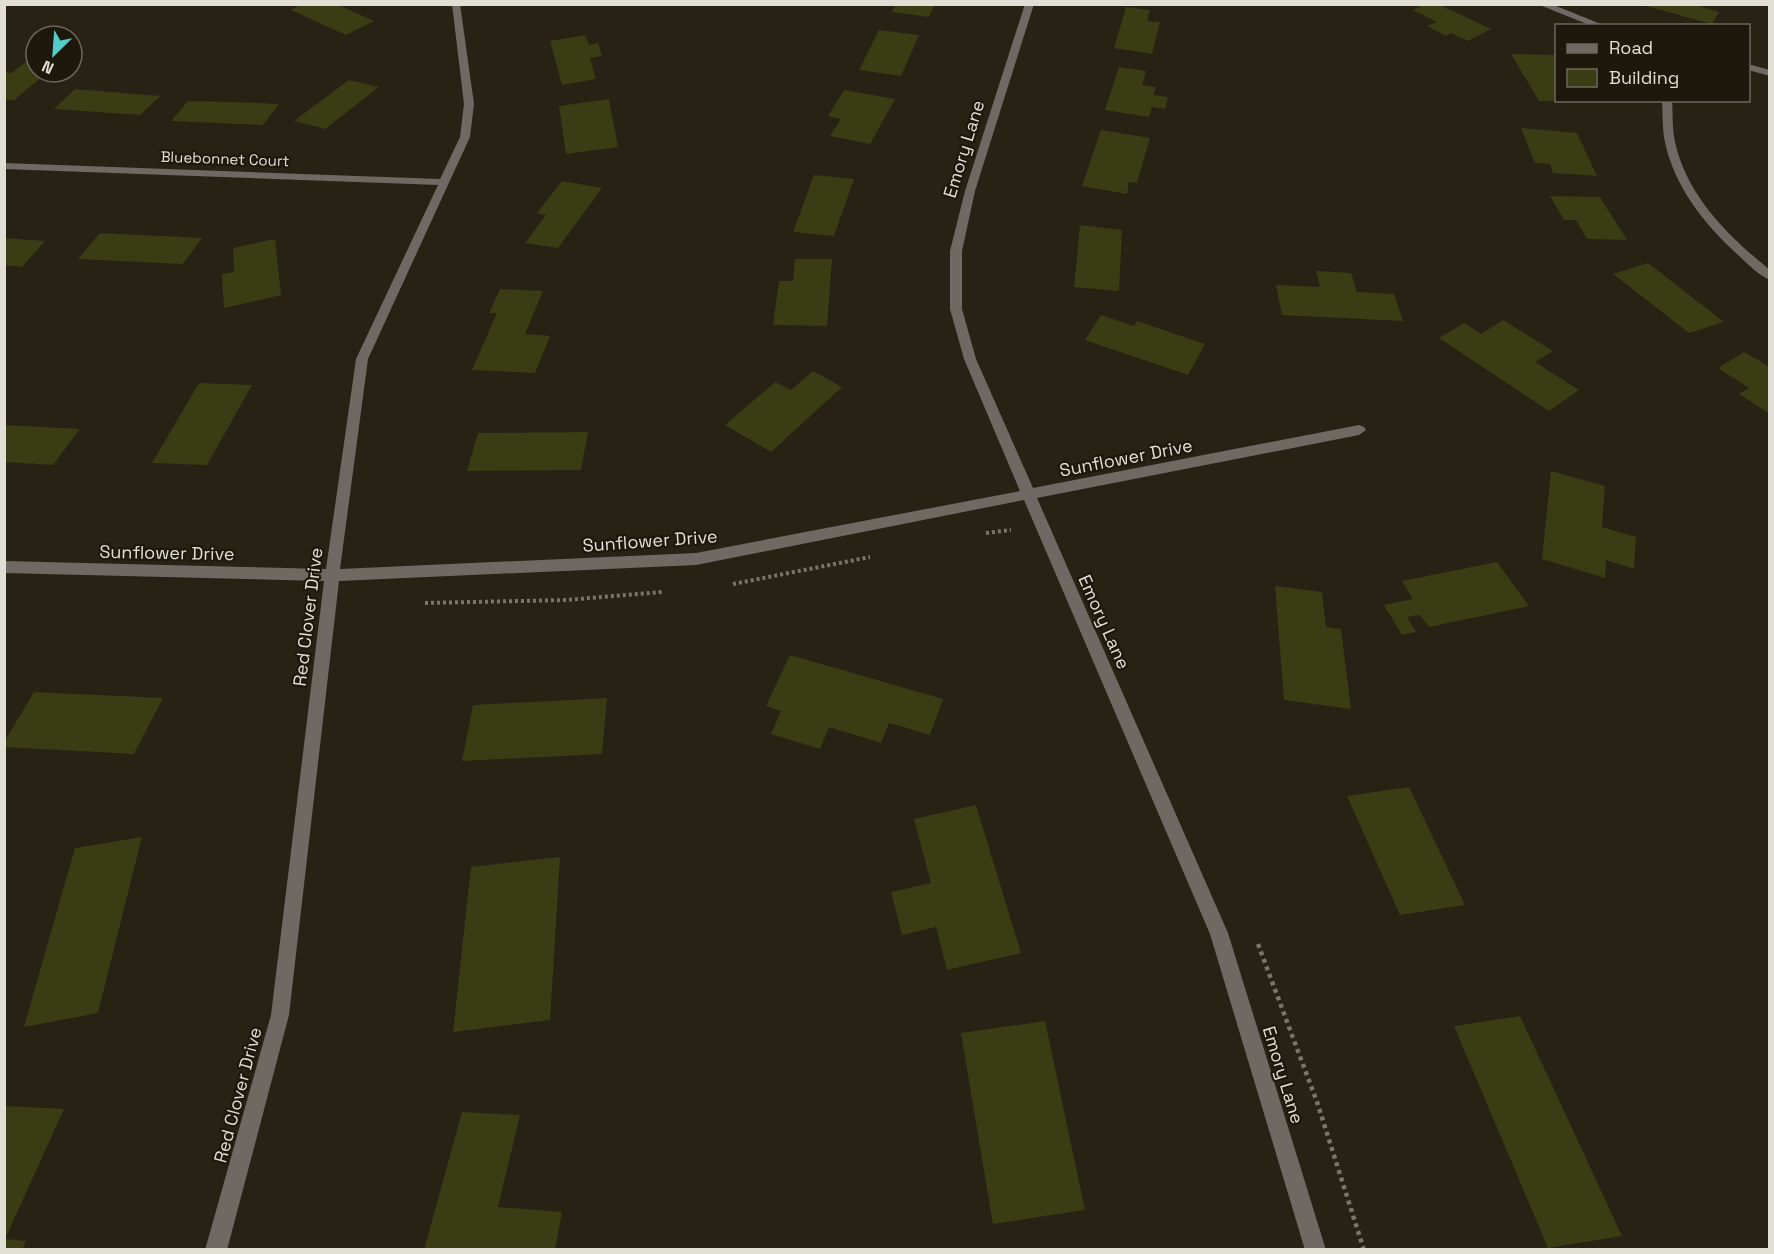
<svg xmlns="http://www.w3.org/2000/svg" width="1774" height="1254" font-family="'Space Grotesk',sans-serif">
	<rect width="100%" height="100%" fill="#272214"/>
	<g fill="#3a3c14">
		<path d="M302,4H336L374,21L346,35L291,10Z"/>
		<path d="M896,4H935L929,17L892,12Z"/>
		<path d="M1425,4H1438L1491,29L1468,41L1451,33L1446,36L1427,26L1437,22L1413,10Z"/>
		<path d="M1692,4L1719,12L1712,24L1643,5Z"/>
		<path d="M1126,7L1150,10L1147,21L1160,22L1152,54L1114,48Z"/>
		<path d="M879,30L919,35L901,76L859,70Z"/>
		<path d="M585,35L589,45L598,43L602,56L590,58L596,79L562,85L550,41Z"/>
		<path d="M1511,54L1556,55V101H1539Z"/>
		<path d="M34,55L36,56V72H48L14,100H4V72L12,73Z"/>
		<path d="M1119,67L1146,71L1142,85L1156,87L1153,95L1168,97L1165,109L1152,107L1149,117L1105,110Z"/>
		<path d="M349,80L379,87L325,129L294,121Z"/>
		<path d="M75,89L160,96L140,115L54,109Z"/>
		<path d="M844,90L895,99L870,144L830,136L841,119L828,116Z"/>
		<path d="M609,99L618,147L566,154L559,106Z"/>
		<path d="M188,101L229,102L279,104L263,125L171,121Z"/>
		<path d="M1521,128L1577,133L1597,176L1553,173L1550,164L1535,163Z"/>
		<path d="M1101,130L1150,138L1137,183L1129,182L1127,194L1082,186Z"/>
		<path d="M814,175L854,179L834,236L793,232Z"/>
		<path d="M562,181L602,188L558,248L525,243L546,215L537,213Z"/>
		<path d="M1550,196L1600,197L1627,240L1587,239L1576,220H1564Z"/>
		<path d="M1080,225L1122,230L1119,291L1074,287Z"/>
		<path d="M100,233L202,238L183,264L78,259Z"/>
		<path d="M4,238L45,241L22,267L4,265Z"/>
		<path d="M275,239L281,295L224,308L222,274L234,272L233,248Z"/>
		<path d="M795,259H832L827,326L773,325L779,281H793Z"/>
		<path d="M1648,263L1724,322L1689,333L1613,274Z"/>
		<path d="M1316,271L1351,273L1357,292L1394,294L1403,321L1282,315L1276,285L1320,287Z"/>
		<path d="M500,289L543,291L525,334L550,336L535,373L472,370L497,313H489Z"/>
		<path d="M1101,315L1134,326L1137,321L1205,344L1188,375L1085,340Z"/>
		<path d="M1503,320L1553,351L1535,362L1579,390L1549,411L1439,338L1464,323L1481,334Z"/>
		<path d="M1744,352L1770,367V414L1739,394L1749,388L1718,368Z"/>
		<path d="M813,371L842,387L771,452L725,425L775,382L791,390Z"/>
		<path d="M199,383L252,385L207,465L152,463Z"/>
		<path d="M4,425L80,429L53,465L4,462Z"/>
		<path d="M588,432L581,470L467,471L478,433Z"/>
		<path d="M1551,471L1605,486L1602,527L1636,537L1634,569L1606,560L1605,578L1542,559Z"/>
		<path d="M1497,562L1529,606L1429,627L1420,615L1407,617L1416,632L1402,635L1384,605L1413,599L1402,581Z"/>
		<path d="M1275,586L1322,592L1326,627L1341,629L1351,709L1284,700Z"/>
		<path d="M790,655L943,699L930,735L889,723L881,743L829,727L820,749L771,734L781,711L766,706Z"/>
		<path d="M34,692L163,698L134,754L4,747V742Z"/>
		<path d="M607,698L602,754L462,761L473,705Z"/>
		<path d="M1409,787L1465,905L1400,915L1347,796Z"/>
		<path d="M976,805L1021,953L947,970L936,927L902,935L891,892L931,883L914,819Z"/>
		<path d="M142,837L98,1013L24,1027L75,848Z"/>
		<path d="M560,857L550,1020L453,1032L471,867Z"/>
		<path d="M1520,1016L1622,1236L1548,1248L1454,1026Z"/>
		<path d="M1045,1021L1085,1210L993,1224L961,1033Z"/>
		<path d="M4,1106L64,1109L5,1239L26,1241L22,1250H4Z"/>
		<path d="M462,1112L520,1115L498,1207L562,1212L555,1250H424Z"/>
	</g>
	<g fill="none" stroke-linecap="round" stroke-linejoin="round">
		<g stroke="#797569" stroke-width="4" stroke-dasharray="3 3" stroke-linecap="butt">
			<path d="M986,533L1011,530"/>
			<path d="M733,584L870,557"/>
			<path d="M425,603L566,600L663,592"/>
		</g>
		<path stroke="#797569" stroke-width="4.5" stroke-dasharray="4 4" stroke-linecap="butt" d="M1258,944L1317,1102L1364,1250"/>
		<g fill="#6e6963" fill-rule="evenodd">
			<path d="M452,4H460L474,104L470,137L368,359L340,569L696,553L1020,491L964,359L950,309V251L965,191L1025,4H1034L975,191L962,251V309L976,359L1033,488L1359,425L1364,427L1366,430L1359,435L1037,498L1228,933L1326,1250H1305L1210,934L1024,500L696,565L339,581L289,1015L227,1250H205L271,1015L324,581L4,573V561L326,569L356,359L438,185L4,169V163L440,179L460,137L464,104Z"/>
			<path d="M1537,4H1551L1606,26H1592Z"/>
			<path d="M1748,64L1770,70V76L1748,70Z"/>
			<path d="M1662,100H1672C1673,114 1672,128 1675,142C1687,196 1728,236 1770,270V280C1758,275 1746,262 1737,254C1704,224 1674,186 1665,142C1662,129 1663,114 1662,100Z"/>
		</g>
	</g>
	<g text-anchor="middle" stroke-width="4.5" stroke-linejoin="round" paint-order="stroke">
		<g font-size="15" fill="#e1ded5" stroke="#1d180b">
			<text transform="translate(225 159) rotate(2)" y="5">Bluebonnet Court</text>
		</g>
		<g font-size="18" fill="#e1ded5" stroke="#1d180b">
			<text transform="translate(964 149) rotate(-73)" y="6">Emory Lane</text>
			<text transform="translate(1126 458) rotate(-11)" y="6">Sunflower Drive</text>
			<text transform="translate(650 541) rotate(-4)" y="6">Sunflower Drive</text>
			<text transform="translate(167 553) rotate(1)" y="6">Sunflower Drive</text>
			<text transform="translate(308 617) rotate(-83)" y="6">Red Clover Drive</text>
			<text transform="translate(1104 622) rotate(66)" y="6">Emory Lane</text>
			<text transform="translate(1283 1075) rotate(73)" y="6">Emory Lane</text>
			<text transform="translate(238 1095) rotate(-75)" y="6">Red Clover Drive</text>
		</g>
	</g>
	<rect width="1774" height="1254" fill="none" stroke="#e1ded5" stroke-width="12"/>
	<rect x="1555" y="24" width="195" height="78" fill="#1d180b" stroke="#6b675c" stroke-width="1.5"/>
	<rect x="1567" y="44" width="30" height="9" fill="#6e6963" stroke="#6b675c" stroke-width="1.5"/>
	<text x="1609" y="54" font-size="18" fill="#e1ded5">Road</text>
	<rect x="1567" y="69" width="30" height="18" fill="#3a3c14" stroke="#6b675c" stroke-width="1.5"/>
	<text x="1609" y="84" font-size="18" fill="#e1ded5">Building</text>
	<g transform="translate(54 54) rotate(205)"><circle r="28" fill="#1d180b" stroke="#6b675c" stroke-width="1.5"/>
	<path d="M0-4.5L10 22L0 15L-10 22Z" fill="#53cdcb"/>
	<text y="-9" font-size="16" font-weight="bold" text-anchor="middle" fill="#e1ded5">N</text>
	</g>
</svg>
